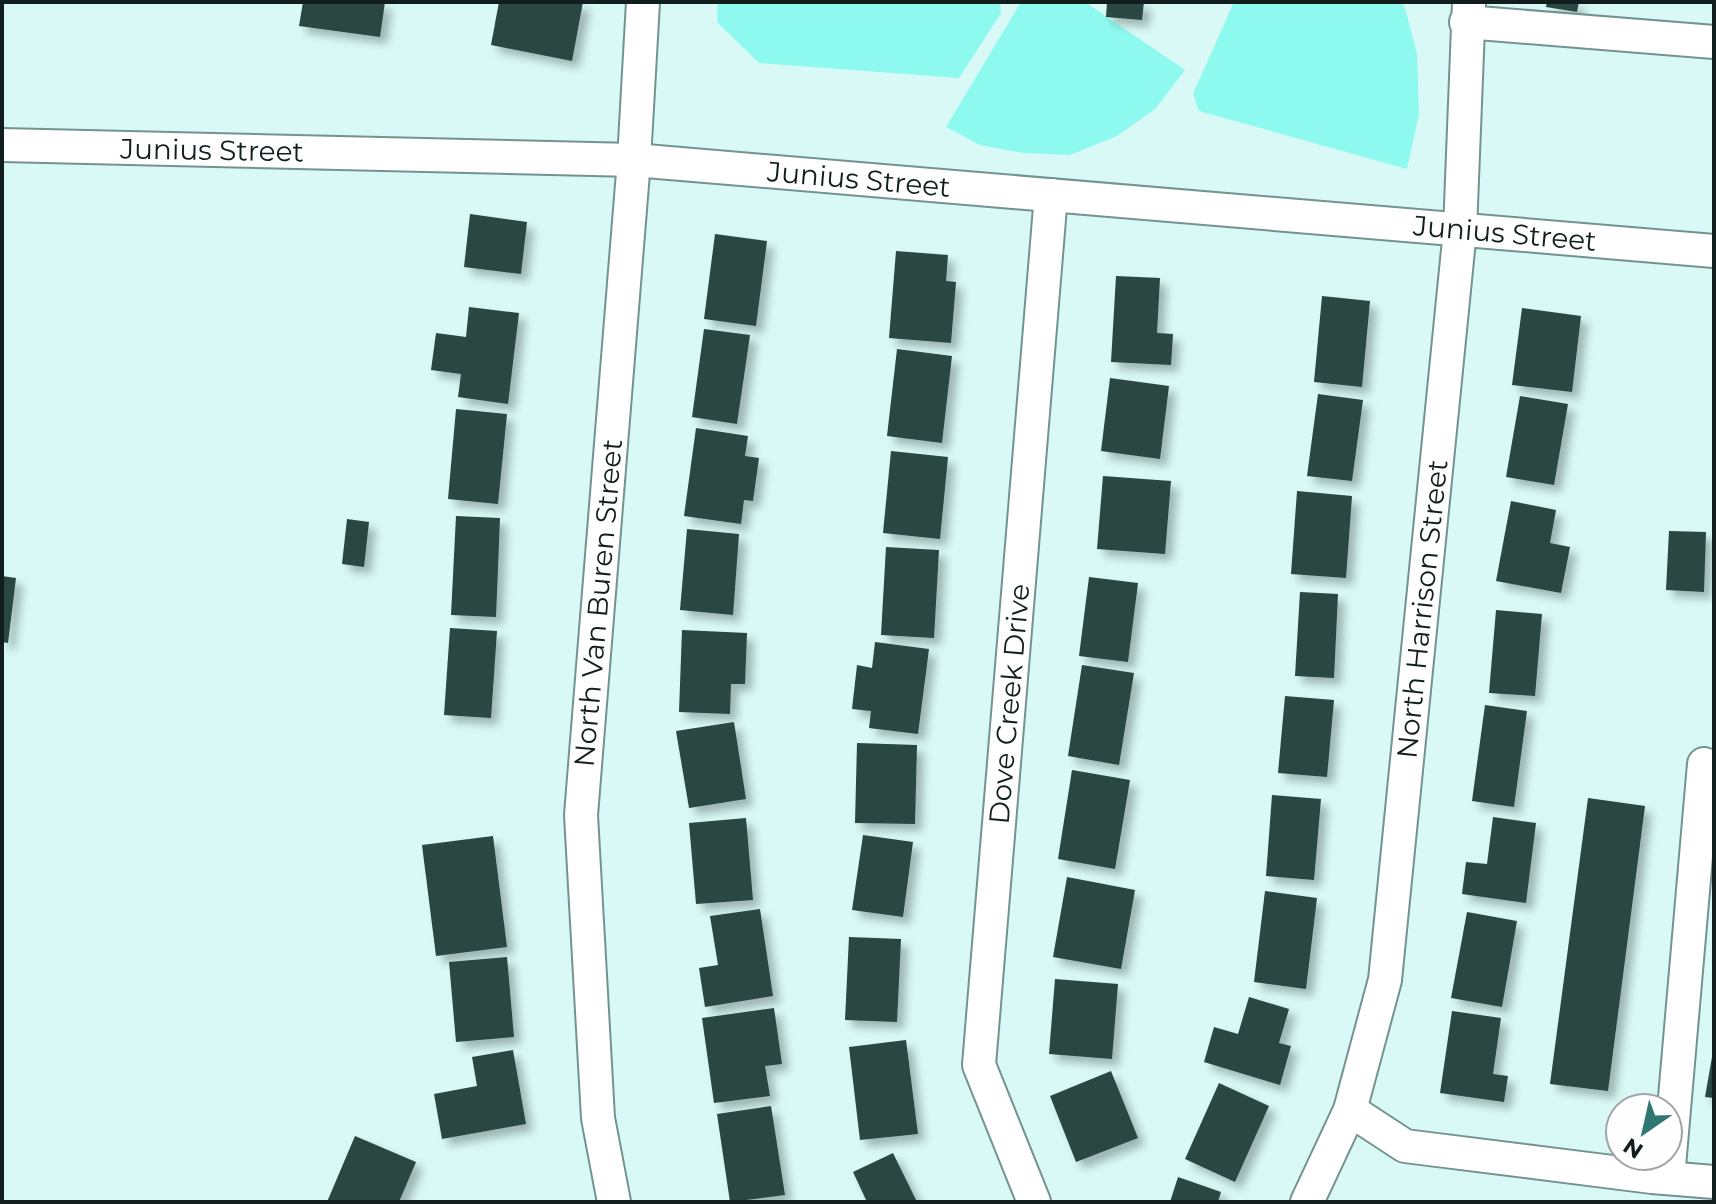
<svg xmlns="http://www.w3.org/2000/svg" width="1716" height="1204" font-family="Montserrat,sans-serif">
	<defs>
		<filter id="shadow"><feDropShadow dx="7" dy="7" stdDeviation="4" flood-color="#0004"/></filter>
	</defs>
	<rect width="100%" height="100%" fill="#d8f9f5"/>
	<g fill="#8df9ef">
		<path d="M718,2H1000L1001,13L959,78L759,63L717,22Z"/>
		<path d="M1021,2H1085L1185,70L1155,109L1117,136L1070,155L1024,153L980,145L946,127Z"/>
		<path d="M1234,2H1401L1405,8L1417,54L1419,114L1407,169L1199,111L1193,94Z"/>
	</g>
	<g fill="#294643" filter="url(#shadow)">
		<path d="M303,2H385L380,37L299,26Z"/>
		<path d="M499,2H583L572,61L491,45Z"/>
		<path d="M1107,2H1144L1142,20L1106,17Z"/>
		<path d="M1547,2H1579L1577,12L1546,7Z"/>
		<path d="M470,214L527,222L521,274L464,267Z"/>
		<path d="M715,234L767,241L756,326L704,319Z"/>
		<path d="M896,251L948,255L946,281L956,282L951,343L889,338Z"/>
		<path d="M1116,276L1160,278L1157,333L1173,334L1171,365L1111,362Z"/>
		<path d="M1322,296L1370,301L1362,387L1314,382Z"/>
		<path d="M469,307L519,313L508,404L458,397L461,374L431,370L436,333L466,337Z"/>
		<path d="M1522,308L1581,316L1572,392L1512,385Z"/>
		<path d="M704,329L750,335L737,424L692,417Z"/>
		<path d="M897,349L952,356L942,443L887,436Z"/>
		<path d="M1110,378L1169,386L1160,459L1101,451Z"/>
		<path d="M1318,394L1363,400L1352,481L1307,476Z"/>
		<path d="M1520,396L1568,404L1554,485L1506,477Z"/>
		<path d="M456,409L507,414L498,504L448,499Z"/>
		<path d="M696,428L748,436L745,456L759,458L753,501L744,500L741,524L684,516Z"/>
		<path d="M891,451L948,457L940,539L883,533Z"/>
		<path d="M1103,476L1171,481L1165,554L1097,549Z"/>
		<path d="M1297,491L1352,496L1346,578L1291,574Z"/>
		<path d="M1511,501L1556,510L1550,543L1570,547L1561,593L1496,581Z"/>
		<path d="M456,516L500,518L496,617L451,615Z"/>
		<path d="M347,519L369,522L364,567L342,564Z"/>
		<path d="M687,529L739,534L733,615L680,610Z"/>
		<path d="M1669,531L1706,532L1704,592L1666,590Z"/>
		<path d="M886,547L939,550L934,638L881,635Z"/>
		<path d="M2,576L16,578L8,643L2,642Z"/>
		<path d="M1089,577L1138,583L1128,662L1079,656Z"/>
		<path d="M1300,592L1338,594L1334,678L1295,676Z"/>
		<path d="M1496,610L1542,614L1535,696L1489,693Z"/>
		<path d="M450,628L497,631L491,718L444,715Z"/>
		<path d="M682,630L747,633L745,684H731L730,714L679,712Z"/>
		<path d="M875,642L929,649L918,734L869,728L871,711L852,709L857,665L872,668Z"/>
		<path d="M1082,665L1134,673L1119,765L1068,756Z"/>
		<path d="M1285,696L1334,700L1327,777L1278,773Z"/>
		<path d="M1485,705L1527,711L1514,807L1472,801Z"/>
		<path d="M734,722L746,799L689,808L676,731Z"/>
		<path d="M857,743L917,745L915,824L855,823Z"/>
		<path d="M1072,770L1130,780L1115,869L1058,859Z"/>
		<path d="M1272,795L1321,799L1314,880L1266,876Z"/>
		<path d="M1588,798L1645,806L1608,1091L1550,1084Z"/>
		<path d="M1493,817L1536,823L1526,903L1462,894L1466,862L1487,864Z"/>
		<path d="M746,818L753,900L696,904L689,823Z"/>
		<path d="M863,835L913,842L903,917L852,910Z"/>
		<path d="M493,836L507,947L436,956L422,845Z"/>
		<path d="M1067,877L1135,890L1121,969L1053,957Z"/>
		<path d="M1265,891L1317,898L1306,989L1254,982Z"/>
		<path d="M760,909L773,996L705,1007L699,968L718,965L710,916Z"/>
		<path d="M1467,912L1517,921L1502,1007L1451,998Z"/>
		<path d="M849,937L901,939L897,1022L845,1020Z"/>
		<path d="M507,957L514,1037L456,1042L449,962Z"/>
		<path d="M1055,979L1118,984L1112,1059L1049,1054Z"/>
		<path d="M1249,997L1289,1009L1279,1043L1291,1046L1280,1085L1204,1062L1214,1027L1238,1034Z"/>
		<path d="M774,1008L782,1064L765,1066L770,1096L714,1103L702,1018Z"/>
		<path d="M1452,1011L1501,1018L1493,1074L1508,1076L1504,1102L1440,1093Z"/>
		<path d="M906,1040L918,1134L860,1140L849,1047Z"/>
		<path d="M513,1050L526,1124L442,1139L434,1094L477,1086L472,1057Z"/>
		<path d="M1712,1057H1714V1098L1705,1097Z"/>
		<path d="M1111,1071L1138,1138L1076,1162L1050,1096Z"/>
		<path d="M1219,1083L1269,1106L1235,1182L1185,1159Z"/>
		<path d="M771,1106L785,1195L730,1202L717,1114Z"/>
		<path d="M355,1136L416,1162L399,1202H327Z"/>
		<path d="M893,1153L917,1202H867L853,1172Z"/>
		<path d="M1178,1177L1221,1192L1218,1202H1170Z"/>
	</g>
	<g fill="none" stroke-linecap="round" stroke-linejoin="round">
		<defs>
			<g id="minor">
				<path d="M1466,22L1714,42"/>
				<path d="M2,145L634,160L1714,251"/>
				<path d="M1350,1110L1405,1146L1652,1177L1714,1182"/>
				<path d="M1668,1178L1704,764"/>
				<path d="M614,1202L598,1118L581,815L634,160L643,2"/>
				<path d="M1034,1202L979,1065L1051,195"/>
				<path d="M1307,1202L1350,1110L1385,980L1460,230L1469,2"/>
			</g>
		</defs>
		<use href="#minor" stroke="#749390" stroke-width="36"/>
		<use href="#minor" stroke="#fff" stroke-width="32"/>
	</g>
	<g text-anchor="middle" stroke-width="8" stroke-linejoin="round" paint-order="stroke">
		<g font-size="28" fill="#121e1d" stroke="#fefefe">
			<text transform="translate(212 150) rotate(1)" y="10">Junius Street</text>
			<text transform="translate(859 179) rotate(5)" y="10">Junius Street</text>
			<text transform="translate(1505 233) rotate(5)" y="10">Junius Street</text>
			<text transform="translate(598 603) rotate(-85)" y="10">North Van Buren Street</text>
			<text transform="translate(1422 609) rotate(-84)" y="10">North Harrison Street</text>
			<text transform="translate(1009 704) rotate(-85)" y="10">Dove Creek Drive</text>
		</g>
	</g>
	<rect width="1716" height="1204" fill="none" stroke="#121e1d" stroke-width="8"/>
	<g transform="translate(1644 1132) rotate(214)"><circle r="38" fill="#fefefe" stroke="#a0a4a4" stroke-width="2"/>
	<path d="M0-6L14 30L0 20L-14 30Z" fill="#2f7771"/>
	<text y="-12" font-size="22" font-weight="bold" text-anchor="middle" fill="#121e1d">N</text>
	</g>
</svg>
